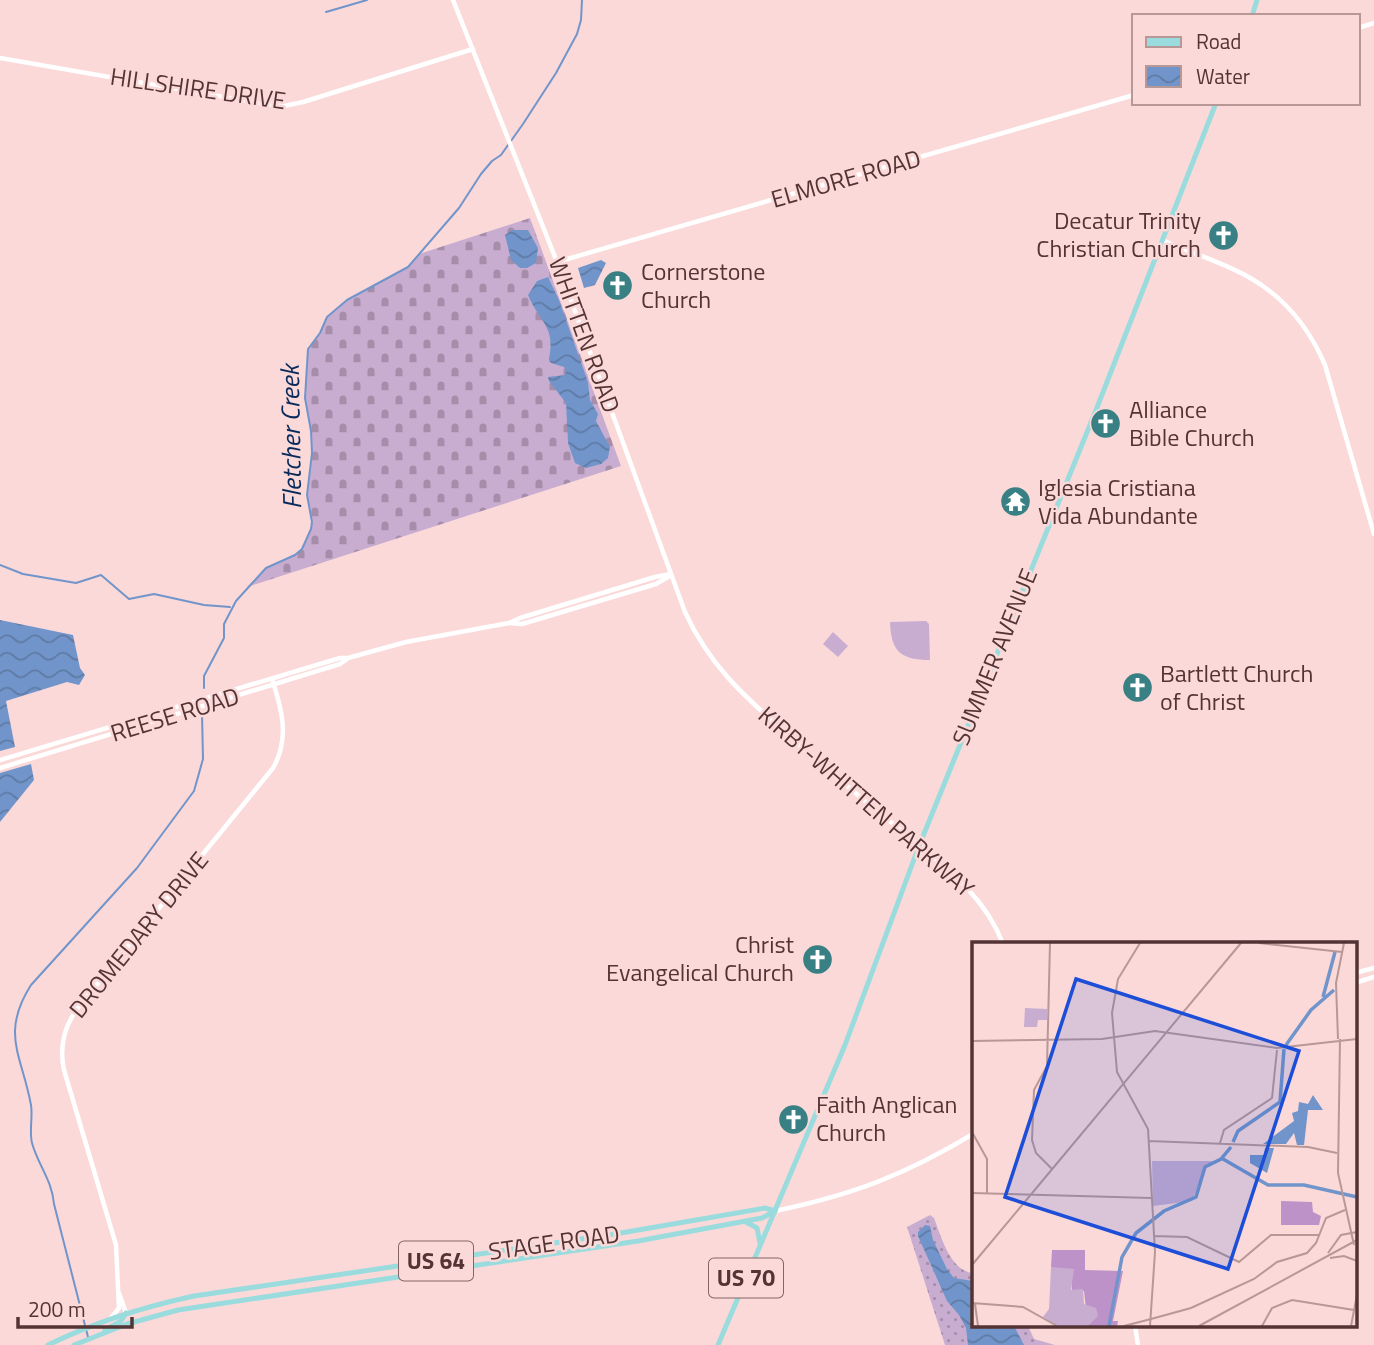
<svg xmlns="http://www.w3.org/2000/svg" width="1374" height="1345" font-family="'Titillium Web',sans-serif">
	<defs>
		<pattern id="cemetery-stones" width="16" height="16" patternUnits="userSpaceOnUse" patternTransform="scale(1.75)"><rect width="16" height="16" fill="#c9add1"/><path d="M2 7V4a2 2 0 0 1 4 0v3zM10 15v-3a2 2 0 0 1 4 0v3z" fill="#a68daa"/></pattern>
		<pattern id="park-dots" width="8" height="8" patternUnits="userSpaceOnUse" patternTransform="scale(1.75)"><rect width="8" height="8" fill="#c9add1"/><path d="M2 2h.1M6 6h.1" fill="none" stroke="#a68daa" stroke-width="1.8" stroke-linecap="round"/></pattern>
		<pattern id="water-waves" width="16" height="10" patternUnits="userSpaceOnUse" patternTransform="scale(1.75)"><rect width="16" height="10" fill="#7195ca"/><path d="M0 5q4-4 8 0t8 0" fill="none" stroke="#5f7aa5"/></pattern>
	</defs>
	<rect width="100%" height="100%" fill="#fbd9d9"/>
	<path fill="url(#cemetery-stones)" d="M530,218L621,466L247,587L266,568L295,555L302,549L311,529L312,522L307,495L312,453L311,431L305,398L308,349L320,333L327,317L347,300L408,267L419,254Z"/>
	<path fill="url(#park-dots)" d="M930,1215L934,1218C941,1236 950,1271 973,1273V1326H1028L1034,1339L1055,1345H945L907,1227Z"/>
	<g fill="#c9add1">
		<path d="M926,621L929,624L930,660C900,660 891,651 890,622Z"/>
		<path d="M833,632L848,646L838,657L823,644Z"/>
	</g>
	<g fill="url(#water-waves)">
		<path d="M512,230H528L538,248L536,263L527,268H520L511,260L505,235Z"/>
		<path d="M601,260L606,263L595,285L584,288L578,268Z"/>
		<path d="M548,277L559,300L588,382L590,400L598,414L596,421L610,447L608,458L601,464L586,468L575,463L568,443L566,403L549,381L548,377L565,375L566,372L564,367L551,363L549,359C556,326 539,322 528,295L537,281Z"/>
		<path d="M0,620L73,635L80,668L85,675L79,685L67,682L6,701L15,747L0,751Z"/>
		<path d="M31,764L34,780L0,822V773Z"/>
		<path d="M925,1225L930,1226L933,1240L947,1269L954,1278L973,1281V1326H1014L1024,1345H968L966,1328L959,1315L947,1301L918,1236V1232Z"/>
	</g>
	<g fill="none" stroke-linecap="round" stroke-linejoin="round">
		<g stroke="#7195ca" stroke-width="2">
			<path d="M326,12L367,0"/>
			<path d="M0,565L23,574L76,583L101,575L129,599L154,594L204,605L230,607"/>
			<path d="M204,688V676L224,638V624L236,601L266,568L295,555L302,549L311,529L312,522L307,495L312,453L311,431L305,398L308,349L320,333L327,317L347,300L408,267L459,208L481,174L492,161L501,155L523,124L556,73L577,34L581,20L582,0"/>
			<path d="M88,1337L54,1204C52,1180 38,1165 32,1143C29,1131 33,1117 31,1105C22,1055 0,1034 31,985L137,868L194,791L203,759L202,713"/>
		</g>
		<g stroke="#fff" stroke-width="4.5">
			<path d="M1358,28L1374,23"/>
			<path d="M0,58L265,104L284,106L303,102L473,49"/>
			<path d="M1162,240C1189,252 1228,264 1252,279C1286,299 1310,330 1325,365L1374,534"/>
			<path d="M557,262L1134,95"/>
			<path d="M119,1293L126,1313"/>
			<path d="M111,1318L119,1308L116,1245L64,1070C59,1047 64,1027 77,1009L273,768C290,739 282,709 272,679"/>
		</g>
		<g stroke="#fff" stroke-width="4.5">
			<path d="M453,0L557,262L685,612C709,665 744,696 787,734C829,772 873,808 918,844C952,872 987,901 1003,944"/>
			<path d="M509,623L522,624L656,584L668,577"/>
			<path d="M0,760L340,658H348L406,642L509,623L520,618L655,577L671,574"/>
			<path d="M0,768L340,664L347,659"/>
			<path d="M1355,973L1374,968"/>
			<path d="M1355,983L1374,977"/>
			<path d="M775,1211C852,1195 905,1175 973,1134"/>
			<path d="M1135,1326L1138,1345"/>
		</g>
		<g stroke="#9adcdd" stroke-width="5">
			<path d="M1252,16L1257,0"/>
			<path d="M746,1222L757,1228L760,1243"/>
			<path d="M105,1330L121,1321L126,1313"/>
			<path d="M48,1345C95,1322 143,1307 194,1296L615,1234L765,1208L775,1211"/>
			<path d="M74,1345L127,1324L178,1310L638,1241L762,1218L775,1211"/>
			<path d="M718,1345L845,1045L919,846L1096,410L1216,103"/>
		</g>
	</g>
	<defs>
		<symbol id="church-disc" viewBox="-11 -11 22 22"><circle r="9.5" fill="#388083" stroke="#fbd9d9"/><path d="M-1.2-6h2.4v3.5h3.3v2.4h-3.3V6h-2.4V-.1h-3.3v-2.4h3.3Z" fill="#fff"/></symbol>
		<symbol id="temple-disc" viewBox="-11 -11 22 22"><circle r="9.5" fill="#388083" stroke="#fbd9d9"/><path d="M0-6L5-2H3V0L6.5 2.5H4V6H1.5V3h-3V6H-4V2.5H-6.5L-3 0V-2H-5Z" fill="#fff"/></symbol>
	</defs>
	<g fill-rule="evenodd">
		<use href="#church-disc" x="1206" y="218" width="35" height="35"/>
		<use href="#church-disc" x="600" y="268" width="35" height="35"/>
		<use href="#church-disc" x="1088" y="406" width="35" height="35"/>
		<use href="#temple-disc" x="998" y="484" width="35" height="35"/>
		<use href="#church-disc" x="1120" y="670" width="35" height="35"/>
		<use href="#church-disc" x="800" y="942" width="35" height="35"/>
		<use href="#church-disc" x="776" y="1102" width="35" height="35"/>
	</g>
	<g text-anchor="middle" stroke-width="5" stroke-linejoin="round" paint-order="stroke">
		<g fill="#fbd9d9" stroke="#856565" stroke-width="2">
			<rect x="399" y="1241.5" width="74" height="39" rx="5"/>
			<rect x="709" y="1258.5" width="74" height="39" rx="5"/>
		</g>
		<g font-size="23" font-weight="bold" fill="#533333">
			<text x="436" y="1269">US 64</text>
			<text x="746" y="1286">US 70</text>
		</g>
		<g font-size="24" fill="#533333" stroke="#fbd9d9">
			<text transform="translate(198 89) rotate(8)" y="8">HILLSHIRE DRIVE</text>
			<text transform="translate(846 179) rotate(-16)" y="8">ELMORE ROAD</text>
			<text transform="translate(584 335) rotate(70)" y="8">WHITTEN ROAD</text>
			<text transform="translate(995 657) rotate(-68)" y="8">SUMMER AVENUE</text>
			<text transform="translate(175 715) rotate(-17)" y="8">REESE ROAD</text>
			<text transform="translate(866 802) rotate(41)" y="8">KIRBY-WHITTEN PARKWAY</text>
			<text transform="translate(139 935) rotate(-51)" y="8">DROMEDARY DRIVE</text>
			<text transform="translate(554 1243) rotate(-8)" y="8">STAGE ROAD</text>
		</g>
		<g font-size="24" fill="#533333" stroke="#fbd9d9" text-anchor="start">
			<text x="1201" y="229" text-anchor="end">Decatur Trinity<tspan x="1201" dy="28">Christian Church</tspan></text>
			<text x="641" y="280">Cornerstone<tspan x="641" dy="28">Church</tspan></text>
			<text x="1129" y="418">Alliance<tspan x="1129" dy="28">Bible Church</tspan></text>
			<text x="1038" y="496">Iglesia Cristiana<tspan x="1038" dy="28">Vida Abundante</tspan></text>
			<text x="1160" y="682">Bartlett Church<tspan x="1160" dy="28">of Christ</tspan></text>
			<text x="794" y="953" text-anchor="end">Christ<tspan x="794" dy="28">Evangelical Church</tspan></text>
			<text x="816" y="1113">Faith Anglican<tspan x="816" dy="28">Church</tspan></text>
		</g>
		<g font-size="26" font-style="italic" fill="#092b5c" stroke="#fbd9d9">
			<text transform="translate(291 437) rotate(-91)" y="9">Fletcher Creek</text>
		</g>
	</g>
	<g transform="translate(972 942)">
		<rect width="385" height="385" fill="#fbd9d9"/>
		<path d="M309,259L340,260L341,270L349,274L347,283H309ZM80,308H113V328L151,329L141,379H146L145,384H116L112,349H100L99,334L79,325Z" fill="#bc92c9"/>
		<path d="M180,219H247L233,225L220,259L181,264ZM79,325L102,327L99,348L111,347L112,362L124,366L126,374L116,384H85L71,375L77,367Z" fill="#c9add1"/>
		<path d="M53,66L75,67V78H66L65,85H52Z" fill="#c9add1"/>
		<path d="M341,153L351,168H336L332,203H325L322,191L314,202H291L322,179L320,171L326,169L327,160L336,162ZM293,206H302L295,231L278,221V213H292Z" fill="#7195ca"/>
		<path fill="none" stroke="#7195ca" stroke-width="3.5" d="M351,55L363,10M314,103L339,68L362,48M261,200L266,189L308,160L312,107M251,217L296,243H332L385,255M137,384L150,315L164,291L192,269L224,255L233,225L249,217L259,205"/>
		<path fill="none" stroke="#b89797" stroke-width="2" d="M78,1L75,124L62,148L60,198L64,211L80,227M168,1L146,37L140,71L145,130L176,187L183,310L178,384M287,1L370,10M366,97L364,41L372,1M368,97L366,231L382,303M0,99L130,97L183,89L305,106L385,97M0,190L15,217V251M177,199L336,205L365,211M248,201L252,188L300,156L305,108M0,251L179,256M182,294L215,295L267,320L299,293H347M356,311L369,293L385,290M358,316L372,314L385,319M0,323L269,1M0,361L51,365L85,384M3,362L6,384M179,377L219,366L282,337L305,320L335,311L344,301L354,276L373,268M152,384L179,377M227,384L385,298M290,384L300,366L320,358L382,368M379,384L385,353"/>
		<path fill="#1d4ed8" fill-opacity="0.15" stroke="#1d4ed8" stroke-width="3.5" d="M104,37L327,109L256,327L33,255Z"/>
		<rect width="385" height="385" fill="none" stroke="#533333" stroke-width="3.5"/>
	</g>
	<rect x="1132" y="14" width="228" height="91" fill="#fbd9d9" stroke="#b89797" stroke-width="2"/>
	<rect x="1146" y="37" width="35" height="10" fill="#9adcdd" stroke="#b89797" stroke-width="2"/>
	<text x="1196" y="49" font-size="21" fill="#533333">Road</text>
	<rect x="1146" y="66" width="35" height="21" fill="url(#water-waves)" stroke="#b89797" stroke-width="2"/>
	<text x="1196" y="84" font-size="21" fill="#533333">Water</text>
	<path d="M18 1317v10h114v-10" fill="none" stroke="#533333" stroke-width="3.5"/>
	<text x="28" y="1317" font-size="21" fill="#533333" stroke="#fbd9d9" stroke-width="5" paint-order="stroke">200 m</text>
</svg>
